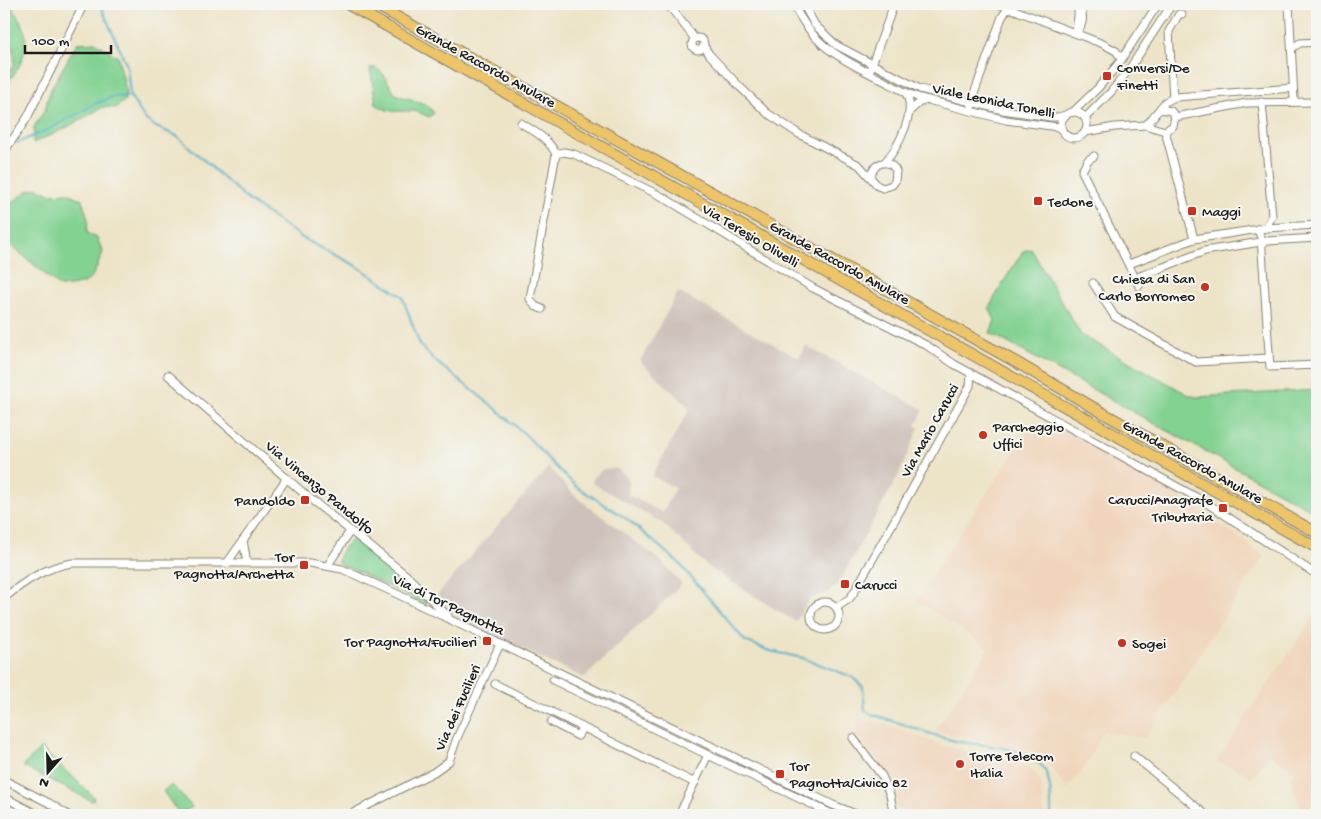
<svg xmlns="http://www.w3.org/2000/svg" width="1321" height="819" font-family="'Gochi Hand',sans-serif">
	<rect width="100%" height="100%" fill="#f6f6f2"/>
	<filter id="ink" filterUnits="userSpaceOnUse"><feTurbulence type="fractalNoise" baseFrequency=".02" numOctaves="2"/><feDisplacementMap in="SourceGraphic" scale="10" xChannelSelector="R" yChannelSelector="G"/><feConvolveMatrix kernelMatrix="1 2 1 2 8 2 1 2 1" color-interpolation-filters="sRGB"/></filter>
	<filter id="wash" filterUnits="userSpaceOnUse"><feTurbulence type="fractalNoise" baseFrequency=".0096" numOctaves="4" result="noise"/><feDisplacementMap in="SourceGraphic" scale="20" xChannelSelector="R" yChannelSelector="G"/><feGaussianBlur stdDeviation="1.12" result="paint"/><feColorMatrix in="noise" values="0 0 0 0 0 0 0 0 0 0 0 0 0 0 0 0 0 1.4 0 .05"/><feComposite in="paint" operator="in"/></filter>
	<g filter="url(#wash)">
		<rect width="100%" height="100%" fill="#ede4c7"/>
		<g fill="#f0d5bc">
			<path d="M1049,421L1158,483L1264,555L1145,738L1103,731L1087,764L1067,790L1051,766L1035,753L973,738L935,731L989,648L916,600L1034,422L1040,425Z"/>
			<path d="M1317,611V815H1302L1290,778L1294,772L1270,754L1252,778L1238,769L1216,762Z"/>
			<path d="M856,718L889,726L948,747L1003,759L1030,769L1041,781L1044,815H911L897,808L898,791L896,784L856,735Z"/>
		</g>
		<g fill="#cec1b9">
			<path d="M678,292L799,358L806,346L924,410L916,425L919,428L898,476L837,586L825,594L813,597L808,600L796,622L708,567L664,524L592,483L594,477L603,469L616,468L627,476L629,482L628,495L663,513L675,488L652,476L690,408L640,361Z"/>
			<path d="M549,467L575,496L661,561L682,584L584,678L464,622L437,595Z"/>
		</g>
		<g fill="#82d292" stroke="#4f7757">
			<path d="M4,4H10C14,11 21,20 24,28C30,50 19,71 4,86V75C25,65 8,39 4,24C2,18 4,10 4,4Z"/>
			<path d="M95,42L118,57L126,91L125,100L116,108L103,107L60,131L33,143L34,127L45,110L50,91L77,43Z"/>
			<path d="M370,68H376L384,75L395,94C408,100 426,100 434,113L429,117C424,115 419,112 414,111C398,110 391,115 376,104Z"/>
			<path d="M38,188L50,194L68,193L82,200L88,219L87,233L97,238L103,252C91,281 93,284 60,287L4,239V215L7,206C19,199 25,189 38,188Z"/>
			<path d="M1031,249L1081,335L1187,394L1196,397L1317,390V513L990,333L995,320L989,308L1001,286L1023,251Z"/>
			<path d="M355,538L418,593L428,602L427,604H424L361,573L343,566L338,562C338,554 348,541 355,538Z"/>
			<path d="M41,748L93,796L94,800L92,801L24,767V765Z"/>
			<path d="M172,785L173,786L192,807L179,814L163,791Z"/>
		</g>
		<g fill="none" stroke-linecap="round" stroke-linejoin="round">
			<g stroke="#48adc8" stroke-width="2">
				<path d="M100,4L127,66L130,96L146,120L156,127L177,136L249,201L304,239L357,266L402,296L420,345L435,361L495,408L527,436L553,464L577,487L627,519L679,563L745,641L770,651L803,658L852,677L863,687L865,710L870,714C898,721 924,733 951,740C977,746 1020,745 1040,764C1052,775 1051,800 1051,815"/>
				<path d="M17,143L50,129L95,104L112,97L130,96"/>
			</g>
		</g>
	</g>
	<g filter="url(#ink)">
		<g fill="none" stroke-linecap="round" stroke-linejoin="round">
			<defs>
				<g id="minor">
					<path d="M670,4L671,8L695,39"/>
					<path d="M793,4C812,41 829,52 865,71L870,70L894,4"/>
					<path d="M803,4L815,25L836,45L920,89L1003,110L1050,117H1058L1066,115"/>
					<path d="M999,4L1103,44L1116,51L1122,59"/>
					<path d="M1289,4L1294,99L1293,102"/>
					<path d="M1076,33C1085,23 1083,16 1080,4"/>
					<path d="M1076,33C1076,24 1079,18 1078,9"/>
					<circle cx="698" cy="44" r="6"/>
					<path d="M704,46L709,54L739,86L767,113L799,134L859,165L878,186L883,188L892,185L895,181L896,171C889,157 873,162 871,177"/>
					<path d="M1292,48L1300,43L1317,42"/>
					<path d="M865,71L905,92L920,98L1006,120L1058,127L1062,130"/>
					<path d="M1173,98L1169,31L1179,14H1182"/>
					<path d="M1262,102L1272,216L1266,228"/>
					<path d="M972,105L975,91L1002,17L1006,11L1011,8"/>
					<path d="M910,111L920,102L928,100"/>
					<path d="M1158,111L1165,102L1175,97L1293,88"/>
					<path d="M1073,112L1098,88L1119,63L1158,4"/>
					<circle cx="1074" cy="125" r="13"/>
					<path d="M1175,117L1247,103L1317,102"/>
					<path d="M1085,118L1111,92L1130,68L1172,4"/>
					<path d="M521,123C535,132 548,138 556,154L564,152L574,154L661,196L813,288L926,345L954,364L1205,502L1317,575"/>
					<path d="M1165,131L1194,239"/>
					<path d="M1085,132L1115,127L1145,125L1165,131L1173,126L1175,117L1171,111L1161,109C1153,113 1154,120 1145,125"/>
					<path d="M4,152L27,118L84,4"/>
					<path d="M1094,156L1088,160L1082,171L1139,286"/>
					<path d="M885,162C898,148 918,110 905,92"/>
					<path d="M1257,229L1261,237L1270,367L1317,365"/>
					<path d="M1129,264L1194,239L1266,228L1317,225"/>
					<path d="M1135,278L1205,251L1267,241L1317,238"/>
					<path d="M1093,283L1115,317L1196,362L1269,358"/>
					<path d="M542,309L535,306L530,299L556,154"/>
					<path d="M168,375L308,497L406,575L448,616"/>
					<path d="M243,540L247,563"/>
					<path d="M227,563L287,478"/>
					<path d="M328,565L350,531"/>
					<path d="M4,598C24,582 45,567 72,563H310L342,569L395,593L833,805L858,815"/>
					<circle cx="825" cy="616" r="14"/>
					<path d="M837,607L849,599L853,594L970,386L971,373"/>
					<path d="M553,680L708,755"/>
					<path d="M495,684L695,783"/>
					<path d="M551,722L578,736L582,727"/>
					<path d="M853,738L882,776L890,795L894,815"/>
					<path d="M1134,756L1206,815"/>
					<path d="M4,780L49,803L68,815"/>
					<path d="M4,797L38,815"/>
					<path d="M349,815L434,772L449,761L457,738L500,644"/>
					<path d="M679,815L708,755L834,815"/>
				</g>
				<g id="highway">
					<path d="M347,4L1317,548"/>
					<path d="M374,4L1014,361L1096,409L1317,533"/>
				</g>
			</defs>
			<use href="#minor" stroke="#848072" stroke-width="9"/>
			<use href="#highway" stroke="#848072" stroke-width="12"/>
			<use href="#minor" stroke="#fff" stroke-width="7"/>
			<use href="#highway" stroke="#eec469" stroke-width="10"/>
		</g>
	</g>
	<g fill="#c8321e" stroke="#f6f6f2" stroke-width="2">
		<rect x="1102" y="71" width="10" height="10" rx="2.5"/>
		<rect x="1033" y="196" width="10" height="10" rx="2.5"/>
		<rect x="1187" y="206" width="10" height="10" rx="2.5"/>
		<circle cx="1205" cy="287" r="5"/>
		<circle cx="983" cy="435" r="5"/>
		<rect x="300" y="495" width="10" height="10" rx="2.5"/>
		<rect x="1218" y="503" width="10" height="10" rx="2.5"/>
		<rect x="299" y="560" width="10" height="10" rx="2.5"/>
		<rect x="840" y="579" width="10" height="10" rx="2.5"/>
		<rect x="482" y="636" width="10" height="10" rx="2.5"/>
		<circle cx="1122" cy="643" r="5"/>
		<circle cx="960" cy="764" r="5"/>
		<rect x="775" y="769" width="10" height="10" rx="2.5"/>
	</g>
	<g text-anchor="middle" stroke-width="4" stroke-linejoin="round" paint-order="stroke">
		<g font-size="15" fill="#1c1c1c" stroke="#f6f6f2">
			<text transform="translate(486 65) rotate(29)" y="5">Grande Raccordo Anulare</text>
			<text transform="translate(994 100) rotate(12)" y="5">Viale Leonida Tonelli</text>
			<text transform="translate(751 235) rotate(31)" y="5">Via Teresio Olivelli</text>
			<text transform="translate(840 262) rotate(29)" y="5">Grande Raccordo Anulare</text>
			<text transform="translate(929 430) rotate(-61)" y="5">Via Mario Carucci</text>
			<text transform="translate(1193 461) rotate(29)" y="5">Grande Raccordo Anulare</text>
			<text transform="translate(320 487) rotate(40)" y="5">Via Vincenzo Pandolfo</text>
			<text transform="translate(449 604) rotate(26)" y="5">Via di Tor Pagnotta</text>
			<text transform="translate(457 707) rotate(-66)" y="5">Via dei Fucilieri</text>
		</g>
		<g font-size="15" fill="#1c1c1c" stroke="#f6f6f2" text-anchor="start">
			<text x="1117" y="72">Conversi/De<tspan x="1117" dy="17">Finetti</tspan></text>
			<text x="1048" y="206">Tedone</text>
			<text x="1202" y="216">Maggi</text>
			<text x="1195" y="283" text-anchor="end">Chiesa di San<tspan x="1195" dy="17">Carlo Borromeo</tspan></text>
			<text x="993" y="431">Parcheggio<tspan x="993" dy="17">Uffici</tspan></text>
			<text x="1213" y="504" text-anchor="end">Carucci/Anagrafe<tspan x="1213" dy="17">Tributaria</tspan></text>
			<text x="295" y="505" text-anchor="end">Pandoldo</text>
			<text x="294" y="561" text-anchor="end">Tor<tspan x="294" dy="17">Pagnotta/Archetta</tspan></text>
			<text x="855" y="589">Carucci</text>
			<text x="477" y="646" text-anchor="end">Tor Pagnotta/Fucilieri</text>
			<text x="1132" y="648">Sogei</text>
			<text x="970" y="760">Torre Telecom<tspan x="970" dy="17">Italia</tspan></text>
			<text x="790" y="770">Tor<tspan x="790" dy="17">Pagnotta/Civico 82</tspan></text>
		</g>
	</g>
	<rect width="1321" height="819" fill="none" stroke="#f6f6f2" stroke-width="20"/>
	<g transform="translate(48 772) rotate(200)" stroke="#f6f6f2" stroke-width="4" paint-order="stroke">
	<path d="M0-4L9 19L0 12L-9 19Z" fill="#1c1c1c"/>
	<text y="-8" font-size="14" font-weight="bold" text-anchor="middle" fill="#1c1c1c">N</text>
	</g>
	<path d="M25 45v8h86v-8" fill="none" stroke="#1c1c1c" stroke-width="2.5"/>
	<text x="32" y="45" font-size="15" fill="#1c1c1c" stroke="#f6f6f2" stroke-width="4" paint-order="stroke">100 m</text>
</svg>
